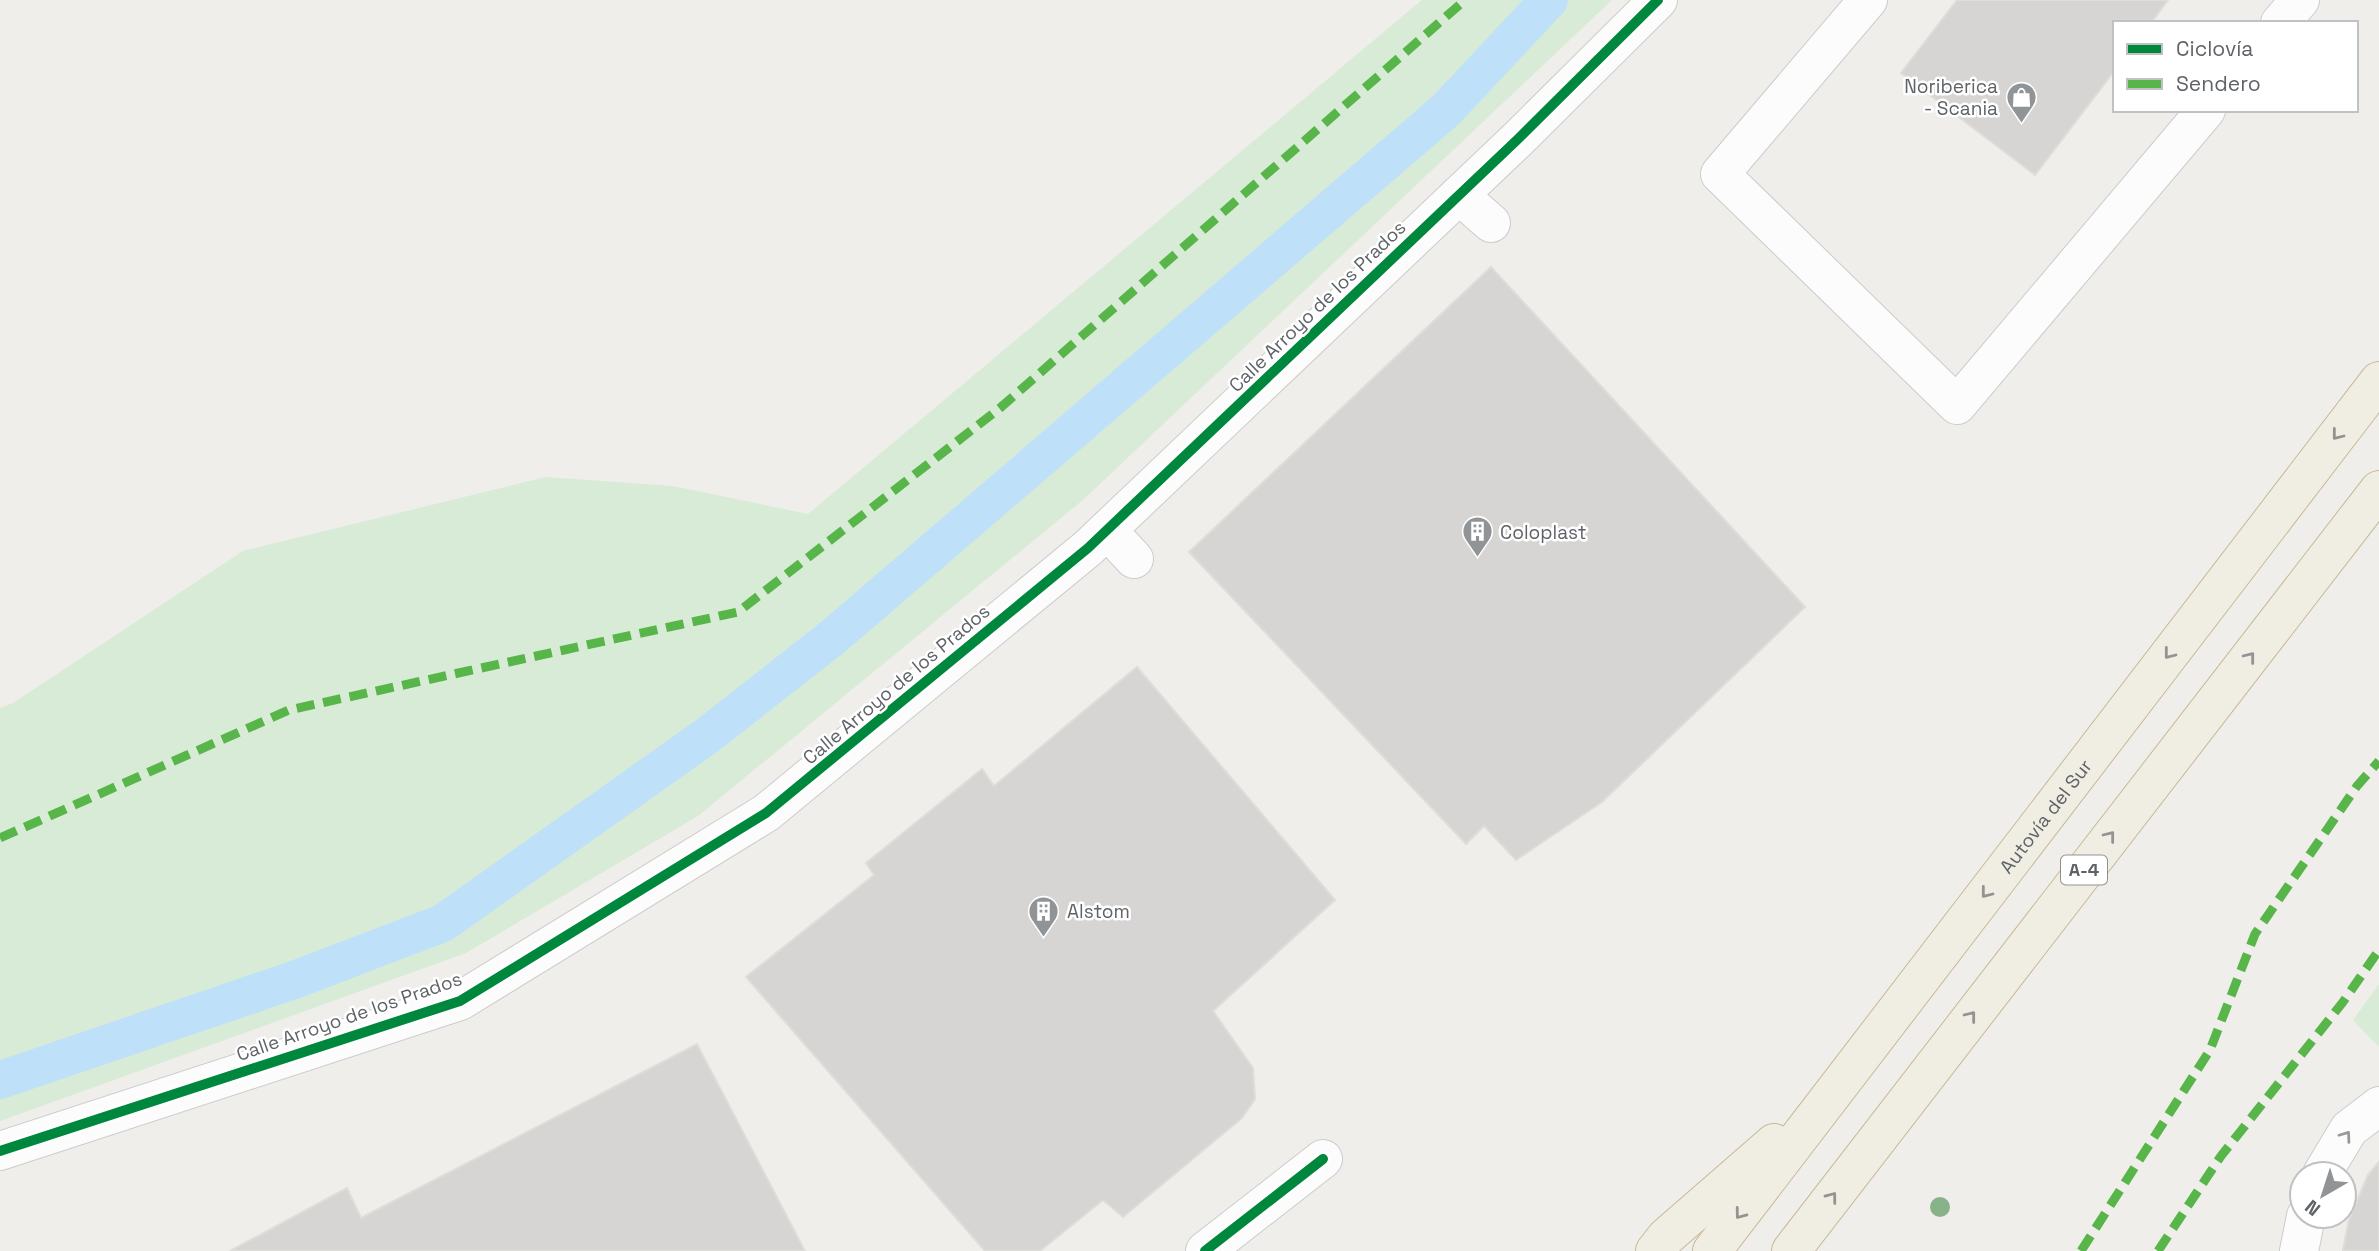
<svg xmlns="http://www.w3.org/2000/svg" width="2379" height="1251" font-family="'Space Grotesk',sans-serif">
	<rect width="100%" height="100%" fill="#efeeea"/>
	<g fill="#d8ebd6">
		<path d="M1422,0H1612L1083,500L698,816L466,953L0,1121V708L13,703L243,551L546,477L673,486L808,514Z"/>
		<path d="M2379,984V1047L2353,1020Z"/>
	</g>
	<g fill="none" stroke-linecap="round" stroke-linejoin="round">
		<path stroke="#bfe0f9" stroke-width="38" d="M0,1080L294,980L443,923L708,735L833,637L1446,110L1549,0"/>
	</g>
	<g fill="#d6d5d3" stroke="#deddd9" stroke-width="2">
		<path d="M1957,0H2168L2151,23H2115V70L2035,175L1901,73Z"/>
		<path d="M1491,267L1805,607L1602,802L1516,860L1484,826L1466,844L1189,552Z"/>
		<path d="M1137,667L1335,900L1213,1011L1253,1068L1255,1099L1242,1118L1123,1217L1103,1200L1040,1251H985L746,977L874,875L866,863L982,769L994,786Z"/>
		<path d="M697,1044L805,1251H230L347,1188L361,1218Z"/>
		<path d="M2379,1162V1251H2343L2349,1220L2368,1175Z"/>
		<path d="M2379,1162V1251H2343L2349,1220L2368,1175Z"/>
	</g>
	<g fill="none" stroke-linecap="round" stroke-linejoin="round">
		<defs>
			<g id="minor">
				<path d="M1868,0L1720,174L1957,405L2206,110"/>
				<path d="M2280,23L2300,0"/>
				<path d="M1459,195L1491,223"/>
				<path d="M1107,530L1134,559"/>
				<path d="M0,1151L460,1001L766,813L1088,548L1518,139L1658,0"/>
				<path d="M2322,1174L2349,1129L2379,1106"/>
				<path d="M1205,1251L1323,1159"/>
				<path d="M2299,1251L2306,1216"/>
			</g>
			<g id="highway">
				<path d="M1655,1251L1666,1237L1774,1143"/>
				<path id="s1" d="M1712,1251L2379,381"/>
				<path d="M1791,1251L2379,490"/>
			</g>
		</defs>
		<use href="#minor" stroke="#cbcccc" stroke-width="40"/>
		<use href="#highway" stroke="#c8b996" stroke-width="40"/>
		<use href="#minor" stroke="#fdfcfc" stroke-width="38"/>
		<use href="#highway" stroke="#f0ede3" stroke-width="38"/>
		<g stroke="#58b549" stroke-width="9" stroke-dasharray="18 9" stroke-linecap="butt">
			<path d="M0,838L289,710L738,612L1000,408L1465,0"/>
			<path d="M2081,1251L2210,1050L2255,934L2357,786L2379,761"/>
			<path d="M2158,1251L2221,1156L2343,1002L2379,950"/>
		</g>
		<defs>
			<g id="cycleway">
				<path d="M0,1151L460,1001L766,813L1088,548L1518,139L1658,0"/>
				<path d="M1205,1251L1323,1159"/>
			</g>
		</defs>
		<use href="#cycleway" stroke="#fff" stroke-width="15"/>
		<use href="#cycleway" stroke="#00873e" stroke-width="10"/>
	</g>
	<circle fill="#88b388" cx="1940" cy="1207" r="10"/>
	<defs><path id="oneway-chevron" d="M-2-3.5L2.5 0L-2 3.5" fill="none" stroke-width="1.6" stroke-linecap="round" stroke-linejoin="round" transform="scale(1.75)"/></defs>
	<g stroke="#929393">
		<use href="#oneway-chevron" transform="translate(2337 435) rotate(128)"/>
		<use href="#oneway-chevron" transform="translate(2169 654) rotate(128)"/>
		<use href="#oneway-chevron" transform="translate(2250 657) rotate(-52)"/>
		<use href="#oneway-chevron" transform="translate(2110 836) rotate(-52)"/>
		<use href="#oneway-chevron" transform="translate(1986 893) rotate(128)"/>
		<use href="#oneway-chevron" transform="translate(1971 1016) rotate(-52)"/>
		<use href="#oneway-chevron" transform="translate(1832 1197) rotate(-53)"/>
		<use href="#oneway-chevron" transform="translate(1740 1214) rotate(127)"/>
	</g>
	<use stroke="#96999c" href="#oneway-chevron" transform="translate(2346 1136) rotate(-54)"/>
	<defs>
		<symbol id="shop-pin" viewBox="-11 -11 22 30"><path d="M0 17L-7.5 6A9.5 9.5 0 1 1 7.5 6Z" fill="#919496" stroke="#fff"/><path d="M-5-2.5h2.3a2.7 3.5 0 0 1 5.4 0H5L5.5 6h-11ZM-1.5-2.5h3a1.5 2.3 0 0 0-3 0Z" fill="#fff"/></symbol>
		<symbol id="building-pin" viewBox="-11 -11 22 30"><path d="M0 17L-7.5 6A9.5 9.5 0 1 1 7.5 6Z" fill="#919496" stroke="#fff"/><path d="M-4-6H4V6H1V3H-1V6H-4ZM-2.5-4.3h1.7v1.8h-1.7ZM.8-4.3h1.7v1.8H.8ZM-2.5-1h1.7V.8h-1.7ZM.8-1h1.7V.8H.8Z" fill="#fff"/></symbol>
	</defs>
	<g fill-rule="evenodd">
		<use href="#shop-pin" x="2004" y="80" width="35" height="47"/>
		<use href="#building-pin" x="1460" y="514" width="35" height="47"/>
		<use href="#building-pin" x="1026" y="894" width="35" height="47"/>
	</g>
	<g text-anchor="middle" stroke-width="5" stroke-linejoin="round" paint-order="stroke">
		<rect fill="#fff" stroke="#8f9295" stroke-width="2" x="2061" y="855.5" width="46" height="29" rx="5"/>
		<g font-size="18" font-weight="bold" fill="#5f6368">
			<text x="2084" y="876">A-4</text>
		</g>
		<g font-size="19" fill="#5f6368" stroke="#fff" text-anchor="start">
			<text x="1998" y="93" text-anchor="end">Noriberica<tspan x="1998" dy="22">- Scania</tspan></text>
			<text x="1500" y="539">Coloplast</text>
			<text x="1067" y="918">Alstom</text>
		</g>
		<g font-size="19" fill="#5f6368" stroke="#fff">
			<text transform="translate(1317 306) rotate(-44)" y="7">Calle Arroyo de los Prados</text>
			<text transform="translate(896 684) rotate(-40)" y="7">Calle Arroyo de los Prados</text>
			<text dy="7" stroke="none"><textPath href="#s1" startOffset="548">Autovía del Sur</textPath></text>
			<text transform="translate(349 1016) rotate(-19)" y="7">Calle Arroyo de los Prados</text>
		</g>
	</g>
	<rect x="2113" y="21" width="245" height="91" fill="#ffffff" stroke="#bfc1c3" stroke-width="2"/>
	<rect x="2127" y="44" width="35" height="10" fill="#00873e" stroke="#bfc1c3" stroke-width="2"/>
	<text x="2176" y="56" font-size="21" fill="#5f6368">Ciclovía</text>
	<rect x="2127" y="79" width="35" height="10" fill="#58b549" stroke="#bfc1c3" stroke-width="2"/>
	<text x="2176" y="91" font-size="21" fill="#5f6368">Sendero</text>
	<g transform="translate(2323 1195) rotate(219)"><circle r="33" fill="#ffffff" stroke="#bfc1c3" stroke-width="2"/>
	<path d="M0-5L12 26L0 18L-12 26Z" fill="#919496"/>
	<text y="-10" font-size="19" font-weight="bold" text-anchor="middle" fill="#5f6368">N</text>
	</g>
</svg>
